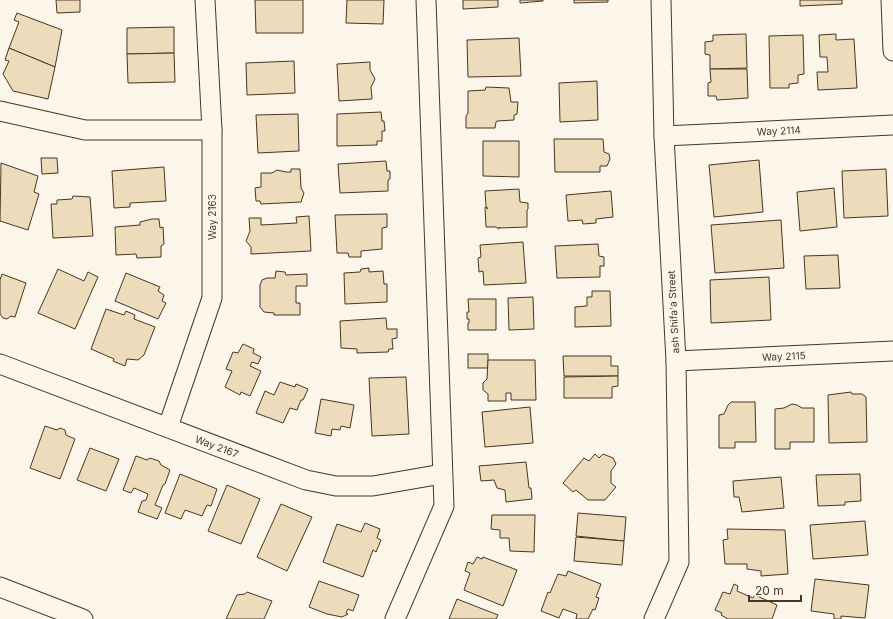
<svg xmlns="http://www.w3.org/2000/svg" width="893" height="619" font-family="Inter,sans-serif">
	<rect width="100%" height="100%" fill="#fbf6e9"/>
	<g fill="#ecdcbc" stroke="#4a3520">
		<path d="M56,0H80V12L57,13Z"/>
		<path d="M255,0H303V33H256Z"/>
		<path d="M347,0H384L383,24L346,23Z"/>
		<path d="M463,0H498V7L463,9Z"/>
		<path d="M520,0H543V1L520,3Z"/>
		<path d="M574,0H608V2L574,3Z"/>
		<path d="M800,0H842V4L800,6Z"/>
		<path d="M17,13L62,30L55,67L9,48L19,22L14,20Z"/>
		<path d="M174,27V53L127,54V28Z"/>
		<path d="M746,34L747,68L710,69V55L705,54V42L713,41V35Z"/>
		<path d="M836,34V40L854,39L857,88L818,90L817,72H828L827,57H820L819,35Z"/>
		<path d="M803,35L804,74L798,75V83L789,84V88H770L769,36Z"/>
		<path d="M519,38L521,76L468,77L467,40Z"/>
		<path d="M9,48L55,67L48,99L13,91L3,74L9,61L5,60Z"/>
		<path d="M174,53L175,82L128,83L127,54Z"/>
		<path d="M294,61L295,93L247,95L246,63Z"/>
		<path d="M370,62V70L375,79L371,87L372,99L339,101L337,64Z"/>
		<path d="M710,69H747L748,98L717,100L716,96H708V83L711,82Z"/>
		<path d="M597,81L598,120L560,122L559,83Z"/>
		<path d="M486,87L509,88L511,102H518L517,114L514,115V120L497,121L496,122L495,128H466V116L468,113V91L485,90Z"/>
		<path d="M381,112L382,121H384L385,131H382V141H377V145L337,146V114Z"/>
		<path d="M298,114L299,151L258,153L256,115Z"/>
		<path d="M554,139H603L604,152L609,154L610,159L607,166H600V172H555Z"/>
		<path d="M483,141H519V177L483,176Z"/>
		<path d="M41,158H57L58,173L42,174Z"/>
		<path d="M759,160L763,212L714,217L709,165Z"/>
		<path d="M386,161L387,171H390V179L388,180V191L340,193L338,164Z"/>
		<path d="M1,163L38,176L34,192L39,194L28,230L0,221Z"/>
		<path d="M164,167L166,201L130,203V207L114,208L112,171Z"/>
		<path d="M291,169H300L301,188L304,193L301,202L261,204L260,201H256L255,188L261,187V173H272L277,170L286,172H291Z"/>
		<path d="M886,169L888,216L844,218L842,171Z"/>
		<path d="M834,188L837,227L800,231L797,192Z"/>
		<path d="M519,189L520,202L528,203V209L527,210V227L500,228L499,227V229L496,227H486L485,207L488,209L486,206L485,191Z"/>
		<path d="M611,191L613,217L596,219V223L583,224L582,220L568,221L566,195Z"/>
		<path d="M73,196L90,197L93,236L53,238L51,204H57V200L72,199Z"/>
		<path d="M387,214V227L382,228V249L361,251V257H349L348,253H337L335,215Z"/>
		<path d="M309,216L311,251L251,254V247L246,241L250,231L249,218H261V225L297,223L296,217Z"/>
		<path d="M152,219H159L160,228L163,227L164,244L161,246V257L137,258L136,254L116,255L115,227L140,225V222Z"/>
		<path d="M781,220L784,268L715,273L711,225Z"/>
		<path d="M523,242L526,283L484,285L483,271L479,272L478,258L481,257L480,245Z"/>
		<path d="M598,244L599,256L604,257V266H600V277L557,278L555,246Z"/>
		<path d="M838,255L840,288L806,289L804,256Z"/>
		<path d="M369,268V272L383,271L384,284H387V302L345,304L344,273L360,272L361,269Z"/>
		<path d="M58,269L84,281L88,272L98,277L75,329L38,313Z"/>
		<path d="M276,271L285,272L286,275L307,274V286H296V303H300V315H274V313L264,312L260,307V285L262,280L267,278H275Z"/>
		<path d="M126,273L160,287L158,291L164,295L162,301L166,303L158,319L115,301Z"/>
		<path d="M2,274L26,283L15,317L11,316L7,319L3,318L0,314V280Z"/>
		<path d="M769,277L771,320L711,323L710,280Z"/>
		<path d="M592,291H610L611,326L575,327V307L587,306V297H592Z"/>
		<path d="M533,297L534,329L509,330L508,298Z"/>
		<path d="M468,299H496V330H468V323H469V319H467V312H469Z"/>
		<path d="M106,309L124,315L126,311L135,315L134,319L155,327L144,355L138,360L127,359L125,366L113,361L114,359L91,349Z"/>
		<path d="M386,318L387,329H397V338L392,339L393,349H389L388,352L357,353V349L341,348L340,321Z"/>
		<path d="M243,344L254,349L253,353L261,357L258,364L252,362L250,366L261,371L250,396L241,392L240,395L225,387L232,371L226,369L233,352L238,353Z"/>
		<rect x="468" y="354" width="20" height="14"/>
		<path d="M563,356H611V366H618V376H564Z"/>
		<path d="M488,360H535L536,400H511V393H506V401H488V394L483,390V383L487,379Z"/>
		<path d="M618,376V386L612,387V398H564V377Z"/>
		<path d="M406,377L409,434L372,436L369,378Z"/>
		<path d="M280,382L295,387L296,384L308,389L303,400H301L297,410L290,408L283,423L256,413L265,391L274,395Z"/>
		<path d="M851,392L852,394H862L866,397L867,442L829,443L828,395Z"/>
		<path d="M321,399L354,405L350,428L341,426L340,430L332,429L331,436L315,433Z"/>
		<path d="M731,402H755L756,442H735V448H719V415L724,414L728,405Z"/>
		<path d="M792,404L797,405L802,408H814V442H790V449H775V409L784,408Z"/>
		<path d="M530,407L533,443L485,447L482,412Z"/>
		<path d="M45,426L57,430L60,428L65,430L66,435L75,439L60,479L30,468Z"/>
		<path d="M90,448L119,459L106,491L77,480Z"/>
		<path d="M595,454L599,458L603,454L613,458L616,464L611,471V483L616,487L605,500H588L576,490L573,492L563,483L584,458L589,461Z"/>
		<path d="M136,456L147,460L150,458L159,461L161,465L170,470L165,484L163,485L155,505L162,508L157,519L138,512L142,501L146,500L148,494L134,488L131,493L123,490Z"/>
		<path d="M526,462L529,488H531L532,499L506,502L505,490L497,488L494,480L481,481L479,466Z"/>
		<path d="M180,474L217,489L211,506L207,505L202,516L185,510L181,519L165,513Z"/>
		<path d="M860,474L861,501L845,502V505L818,506L816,475Z"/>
		<path d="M781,477L784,508L742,512L739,497H734L733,481Z"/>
		<path d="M227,485L260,499L241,544L208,531Z"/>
		<path d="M281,504L312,517L287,571L257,557Z"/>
		<path d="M578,513L626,517L624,541L576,536Z"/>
		<path d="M492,515H535L534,552L510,551L509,538H500V530L491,529Z"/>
		<path d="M865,521L868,555L813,559L810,525Z"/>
		<path d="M365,523L380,529L377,538L381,540L376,552L373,550L363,577L323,562L337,524L361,532Z"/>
		<path d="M727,529L785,530L788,574L761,576V571L747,569V564H725L723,540L728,539Z"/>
		<path d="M576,537L624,541L622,565L574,561Z"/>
		<path d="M477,557L482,559L483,557L517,570L503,606L464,590L470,573L465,571L468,562L473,564Z"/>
		<path d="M568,571L601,584L596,597L599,598L595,610L593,609L588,619H576L577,614L563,609L559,618L541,611L548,592L550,593L558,574L566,576Z"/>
		<path d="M815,579L869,585L865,618L841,616V619H834V614L811,611Z"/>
		<path d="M319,581L359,595L353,611L348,609L346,613L348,614L342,617L327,614L309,607Z"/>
		<path d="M734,584L738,586L737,591L753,598L755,595L777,605L772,619H728L721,615L722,613L715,610L723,592L730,594Z"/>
		<path d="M247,592L272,601L264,619H226L237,595L245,594Z"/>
		<path d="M457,599L498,615L496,619H449Z"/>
	</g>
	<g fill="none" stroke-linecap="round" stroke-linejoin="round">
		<defs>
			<g id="minor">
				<path d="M891,0L893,51"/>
				<path d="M0,111L85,130H212"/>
				<path id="s1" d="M664,136L893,125"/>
				<path id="s2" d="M676,361L893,351"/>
				<path id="s3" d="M0,364L306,480L336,486H373L442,474"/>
				<path d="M168,427L212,298V130L205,0"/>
				<path d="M0,587L83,619"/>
				<path d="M395,619L444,506L426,0"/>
				<path d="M654,619L679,562L676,361L664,136L661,0"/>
			</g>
		</defs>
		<use href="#minor" stroke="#4a3520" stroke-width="21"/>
		<use href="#minor" stroke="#fbf6e9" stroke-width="19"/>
	</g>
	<g text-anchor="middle" stroke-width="3" stroke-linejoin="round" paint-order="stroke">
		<g font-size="10" fill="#4a3520" stroke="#fbf6e9">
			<text dy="4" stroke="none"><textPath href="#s1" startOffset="115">Way 2114</textPath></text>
			<text transform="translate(212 217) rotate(-90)" y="4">Way 2163</text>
			<text transform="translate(673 312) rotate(-93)" y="4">ash Shifa'a Street</text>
			<text dy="4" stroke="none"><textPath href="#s2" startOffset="108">Way 2115</textPath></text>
			<text dy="4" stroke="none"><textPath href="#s3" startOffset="232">Way 2167</textPath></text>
		</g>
	</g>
	<path d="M749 595v6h52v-6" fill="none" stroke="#4a3520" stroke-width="2"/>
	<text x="755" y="595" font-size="12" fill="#4a3520" stroke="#fbf6e9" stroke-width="3" paint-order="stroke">20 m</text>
</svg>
